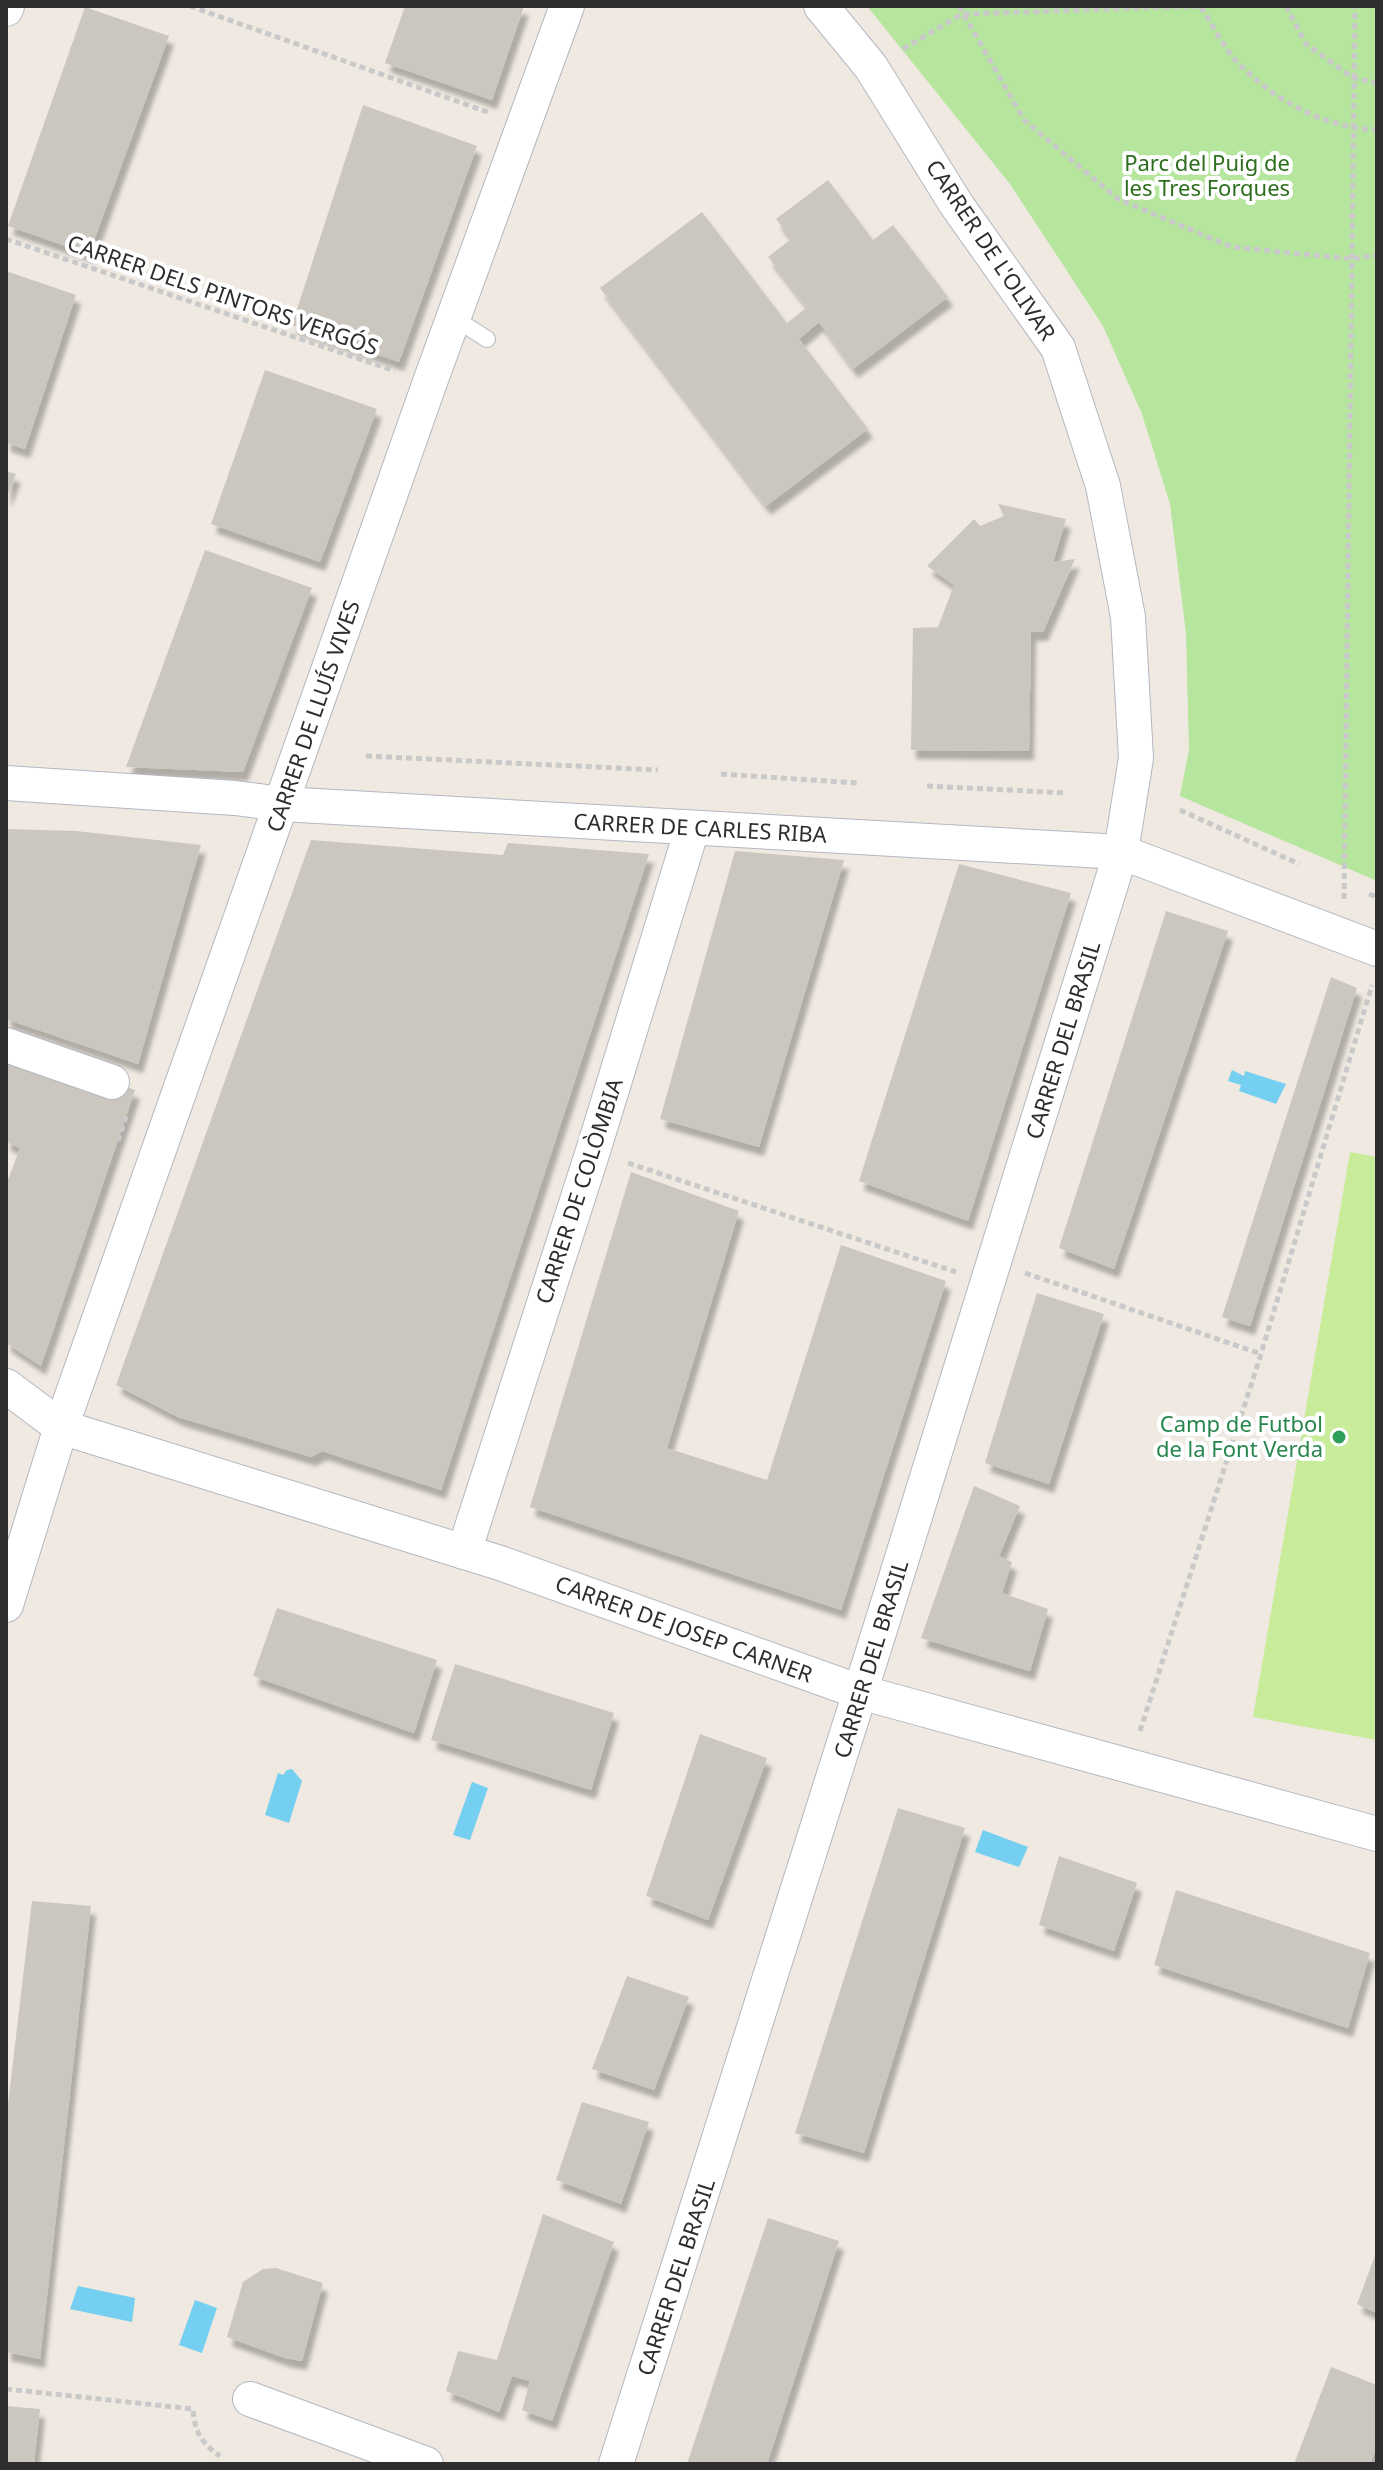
<svg xmlns="http://www.w3.org/2000/svg" width="1383" height="2470" font-family="'Noto Sans',sans-serif">
	<defs>
		<filter id="shadow"><feDropShadow dx="5" dy="9" stdDeviation="2" flood-color="#0004"/></filter>
	</defs>
	<rect width="100%" height="100%" fill="#efe9e1"/>
	<path fill="#b6e59e" d="M867,6H1377V881L1180,796L1189,750L1186,633L1170,504L1142,414L1103,326L1010,184Z"/>
	<path fill="#c9ec9a" d="M1350,1152L1377,1157V1740L1253,1717Z"/>
	<g fill="#75cff0">
		<path d="M1232,1070L1244,1076L1245,1071L1286,1084L1276,1104L1239,1091L1241,1085L1228,1081Z"/>
		<path d="M292,1769L302,1781L289,1823L265,1815L278,1773L283,1775L287,1770Z"/>
		<path d="M472,1782L488,1788L470,1840L453,1835Z"/>
		<path d="M983,1830L1028,1847L1019,1867L975,1852Z"/>
		<path d="M78,2286L135,2298L132,2322L70,2309Z"/>
		<path d="M195,2300L217,2308L202,2353L179,2345Z"/>
	</g>
	<g fill="#cbc7bf" filter="url(#shadow)">
		<path d="M405,6H524L492,100L385,63Z"/>
		<path d="M85,7L169,36L89,254L8,226Z"/>
		<path d="M363,105L477,146L399,362L292,325Z"/>
		<path d="M828,180L873,240L893,225L948,297L853,369L819,322L799,339L868,429L766,506L600,288L702,212L787,323L807,307L768,257L791,239L776,219Z"/>
		<path d="M6,271L76,295L25,449L6,443Z"/>
		<path d="M265,370L377,409L320,562L211,524Z"/>
		<path d="M6,471L16,474L6,499Z"/>
		<path d="M998,504L1066,519L1053,562L1075,559L1043,632H1031L1029,751L911,750L913,628L938,627L954,585L927,566L974,519L980,526L1004,516Z"/>
		<path d="M205,550L312,588L243,772L126,767Z"/>
		<path d="M6,829L76,831L201,845L138,1064L6,1019Z"/>
		<path d="M311,840L503,855L508,843L649,854L441,1490L322,1451L311,1457L178,1417L116,1385Z"/>
		<path d="M735,851L844,860L759,1147L660,1119Z"/>
		<path d="M959,864L1071,893L968,1221L859,1181Z"/>
		<path d="M1166,911L1228,931L1114,1269L1059,1248Z"/>
		<path d="M1331,977L1357,988L1250,1326L1222,1317Z"/>
		<path d="M6,1045L135,1090L41,1366L6,1343V1185L20,1148L6,1142Z"/>
		<path d="M631,1172L739,1211L667,1448L767,1480L841,1245L946,1281L841,1610L530,1507Z"/>
		<path d="M1037,1293L1104,1314L1049,1484L985,1463Z"/>
		<path d="M974,1486L1020,1506L999,1556L1012,1562L1002,1593L1048,1609L1030,1671L921,1638Z"/>
		<path d="M277,1608L437,1660L414,1733L253,1676Z"/>
		<path d="M455,1664L614,1713L591,1790L431,1740Z"/>
		<path d="M700,1734L767,1758L708,1920L646,1896Z"/>
		<path d="M898,1808L965,1828L864,2153L795,2133Z"/>
		<path d="M1059,1856L1137,1883L1114,1951L1039,1925Z"/>
		<path d="M1176,1890L1370,1953L1348,2028L1154,1965Z"/>
		<path d="M32,1901L91,1906L40,2359L6,2352V2121Z"/>
		<path d="M627,1976L689,1997L654,2090L592,2069Z"/>
		<path d="M582,2102L649,2122L621,2204L556,2180Z"/>
		<path d="M543,2214L614,2242L552,2421L522,2410L530,2381L512,2376L499,2412L446,2391L458,2351L497,2360Z"/>
		<path d="M768,2218L839,2241L767,2464H687Z"/>
		<path d="M1377,2250V2313L1357,2304Z"/>
		<path d="M276,2268L323,2283L302,2361L285,2358L227,2337L243,2282L263,2269Z"/>
		<path d="M1331,2367L1377,2385V2446L1370,2464H1294Z"/>
		<path d="M6,2406L40,2409L34,2464H6Z"/>
	</g>
	<g fill="none" stroke-linecap="round" stroke-linejoin="round">
		<defs>
			<path id="lane" d="M454,318L487,339"/>
			<g id="street">
				<path d="M6,9L7,6"/>
				<path d="M6,783L235,798L282,804L1121,852L1377,949"/>
				<path d="M6,1045L112,1082"/>
				<path d="M6,1386L61,1427L500,1563L860,1692L1377,1834"/>
				<path d="M464,1552L593,1151L692,829"/>
				<path d="M6,1605L61,1427L430,382L567,6"/>
				<path d="M250,2399L426,2464"/>
				<path d="M616,2464L881,1626L1121,852L1136,758L1128,617L1103,486L1058,348L956,204L871,67L821,6"/>
			</g>
		</defs>
		<use href="#lane" stroke="#b4b7c1" stroke-width="18"/>
		<use href="#street" stroke="#b4b7c1" stroke-width="36"/>
		<g stroke="#c9c9c9" stroke-width="5" stroke-dasharray="6 4" stroke-linecap="butt">
			<path d="M190,6L490,113"/>
			<path d="M959,6L1024,120L1118,199L1232,247L1351,259L1377,255"/>
			<path d="M1286,6L1306,44L1353,78L1377,83"/>
			<path d="M1201,7C1213,25 1224,49 1239,64C1275,101 1326,128 1377,130"/>
			<path d="M903,49L962,14L1205,6"/>
			<path d="M6,239L395,371"/>
			<path d="M366,756L658,770"/>
			<path d="M721,774L857,783"/>
			<path d="M927,786L1065,793"/>
			<path d="M1180,810L1299,864"/>
			<path d="M1369,894L1377,897"/>
			<path d="M1344,899L1355,6"/>
			<path d="M118,1141L127,1114"/>
			<path d="M628,1163L956,1272"/>
			<path d="M1025,1273L1261,1354"/>
			<path d="M1140,1731L1261,1354L1372,985"/>
			<path d="M6,2389L193,2409C194,2431 202,2444 220,2456"/>
		</g>
		<use href="#lane" stroke="#fff" stroke-width="16"/>
		<use href="#street" stroke="#fff" stroke-width="34"/>
	</g>
	<circle fill="#2e9e5b" stroke="#fff" stroke-width="3" cx="1339" cy="1437" r="8"/>
	<g text-anchor="middle" stroke-width="8" stroke-linejoin="round" paint-order="stroke">
		<g font-size="22" fill="#2c6e1b" stroke="#fff">
			<text x="1207" y="171">Parc del Puig de<tspan x="1207" dy="25">les Tres Forques</tspan></text>
		</g>
		<g font-size="22" fill="#2e2e2e" stroke="#fff">
			<text transform="translate(991 250) rotate(56)" y="8">CARRER DE L'OLIVAR</text>
			<text transform="translate(223 295) rotate(19)" y="8">CARRER DELS PINTORS VERGÓS</text>
			<text transform="translate(313 716) rotate(-71)" y="8">CARRER DE LLUÍS VIVES</text>
			<text transform="translate(700 828) rotate(3)" y="8">CARRER DE CARLES RIBA</text>
			<text transform="translate(1063 1040) rotate(-73)" y="8">CARRER DEL BRASIL</text>
			<text transform="translate(579 1191) rotate(-72)" y="8">CARRER DE COLÒMBIA</text>
			<text transform="translate(684 1629) rotate(20)" y="8">CARRER DE JOSEP CARNER</text>
			<text transform="translate(871 1659) rotate(-73)" y="8">CARRER DEL BRASIL</text>
			<text transform="translate(676 2277) rotate(-72)" y="8">CARRER DEL BRASIL</text>
		</g>
		<g font-size="22" fill="#27864d" stroke="#fff" text-anchor="end">
			<text x="1323" y="1432">Camp de Futbol<tspan x="1323" dy="25">de la Font Verda</tspan></text>
		</g>
	</g>
	<rect width="1383" height="2470" fill="none" stroke="#2e2e2e" stroke-width="16"/>
</svg>
